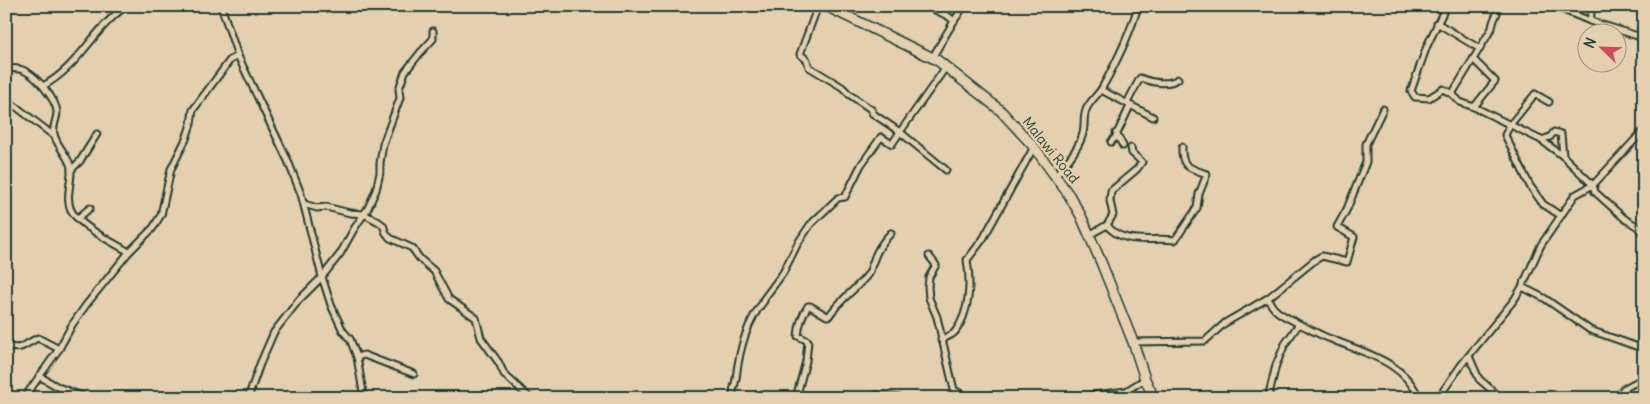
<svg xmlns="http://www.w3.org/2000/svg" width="1650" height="404" font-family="Delius,sans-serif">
	<rect width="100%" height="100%" fill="#e4cfae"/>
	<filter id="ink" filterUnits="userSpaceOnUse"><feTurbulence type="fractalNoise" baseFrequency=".02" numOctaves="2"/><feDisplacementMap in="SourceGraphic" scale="10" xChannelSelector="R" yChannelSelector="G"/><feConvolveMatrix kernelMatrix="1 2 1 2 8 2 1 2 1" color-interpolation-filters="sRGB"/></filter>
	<g filter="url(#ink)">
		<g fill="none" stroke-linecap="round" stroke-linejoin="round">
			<defs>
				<g id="minor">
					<path d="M221,6L238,56L288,161L301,194L322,277L331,305L343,331L350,339L357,357L364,398"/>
					<path d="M926,6L948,16L954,21L932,58"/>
					<path d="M1446,6L1427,46L1411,91L1415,97L1429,98L1443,89L1452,94L1460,102L1474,107L1495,81L1474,60"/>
					<path d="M1554,6L1590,21L1644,38"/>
					<path d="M954,21L964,6"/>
					<path d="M1590,21L1592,6"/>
					<path d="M1437,23L1480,49"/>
					<path d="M1639,37L1644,21"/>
					<path d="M946,67L900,132L946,170"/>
					<path d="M6,69C13,68 19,68 25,71C36,76 56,99 57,112C57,120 52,126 54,134C57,147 69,156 71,168C72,181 65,198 71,210C78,225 114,243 129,252"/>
					<path d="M43,86C80,66 92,30 126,6"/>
					<path d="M1101,90L1153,117"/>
					<path d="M1452,94L1492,28C1492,21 1498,14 1499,6"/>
					<path d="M6,99L54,136"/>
					<path d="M1549,102L1535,94L1510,125L1505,135L1530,186L1543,204L1561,216"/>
					<path d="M1127,103L1140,78C1151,82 1167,86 1178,79"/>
					<path d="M1474,107L1541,140L1563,156L1593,185L1595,192L1625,219L1638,227L1644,235"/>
					<path d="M1116,133L1123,146"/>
					<path d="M1541,140L1550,137L1554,132L1561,134L1563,156"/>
					<path d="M1111,142L1115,138L1130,106"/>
					<path d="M71,170L80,161L97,134"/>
					<path d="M1055,176C1065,165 1080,147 1083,133C1085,126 1083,118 1086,110C1089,102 1097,96 1102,88C1116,63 1130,35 1138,6"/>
					<path d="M304,204L317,208L326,207L350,213L364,214L379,222L383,225L386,233L390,238L412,248L420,259L434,271L449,299L476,318L481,338L499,363L504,374L530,398"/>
					<path d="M78,218L90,208"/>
					<path d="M1107,225L1113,215L1110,201L1111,191L1137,169L1142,162L1132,153L1131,148"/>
					<path d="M1089,235L1107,225C1122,246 1153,237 1175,240L1197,208L1199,194L1207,174C1190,168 1181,168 1182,147"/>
					<path d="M929,256L936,265L929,277L928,287L929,298L937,317L954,390L969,398"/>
					<path d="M1522,287L1544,298L1590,330L1644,349"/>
					<path d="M1299,324C1310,329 1320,335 1331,339C1364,353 1404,361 1419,398"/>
					<path d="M941,340C945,338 952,335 955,332C970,312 971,283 967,260L983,239L1034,147"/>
					<path d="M1133,342L1205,341L1225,323L1268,298L1315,260L1322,256L1347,262L1354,237L1337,227L1347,209L1366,162V144L1383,109"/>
					<path d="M6,346C23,351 24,344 38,338L59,349"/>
					<path d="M1469,356L1479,379L1501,398"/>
					<path d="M357,357L364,355L414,374"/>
					<path d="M39,376L58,387L87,398"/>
					<path d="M24,398L59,349L72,325L86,305L129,252L153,228L161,215L171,169L186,139L191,124L193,110L230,60L238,56"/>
					<path d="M248,398L260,364L274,332L299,300L322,277L340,254L354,229L368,208L376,190L380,173V163L383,144L400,98L399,89L405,72L420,53L433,39V31"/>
					<path d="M734,398C731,391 735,386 736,379C739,350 746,323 764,301L763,300L783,273L798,243L810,225L838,198L845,197L861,165L881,137L892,144L900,132L872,113V110L850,95L842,87L809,67L807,60L800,54L818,6"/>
					<path d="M796,398L806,361L808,341L798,336C799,324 802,315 808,306H810L827,316H829C840,299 857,289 869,273C871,270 871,266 873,262C876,252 883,241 891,233"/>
					<path d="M875,398L876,395L900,398"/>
					<path d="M949,398L954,390"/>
					<path d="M1072,398L1126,391L1145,379"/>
					<path d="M1268,398L1276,365L1285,344L1299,324C1286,316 1274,314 1268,298"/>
					<path d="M1438,398L1462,364L1514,300L1522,287L1541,245L1575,195L1593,185L1644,130"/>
					<path d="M1619,398L1623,389L1644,378"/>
				</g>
				<path id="primary" d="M826,6L937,60L1000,110L1034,147L1069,195L1081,216L1101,262L1133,342L1145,379L1154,398"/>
			</defs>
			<use href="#minor" stroke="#1f3d34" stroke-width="9"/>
			<use href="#primary" stroke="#1f3d34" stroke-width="12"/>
			<use href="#minor" stroke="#e4cfae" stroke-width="5"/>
			<use href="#primary" stroke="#e4cfae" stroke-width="9"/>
		</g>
	</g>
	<g text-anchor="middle" stroke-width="4.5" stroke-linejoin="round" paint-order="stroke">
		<g font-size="14" fill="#1f3d34" stroke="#e4cfae">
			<text transform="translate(1051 150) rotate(51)" y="5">Malawi Road</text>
		</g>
	</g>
	<rect width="1650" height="404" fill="none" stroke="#e4cfae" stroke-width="25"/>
	<rect x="12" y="12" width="1625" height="379" fill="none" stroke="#1f3d34" stroke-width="2" filter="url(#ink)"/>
	<g transform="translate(1602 48) rotate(293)"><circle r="24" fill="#e4cfae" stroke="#95957d"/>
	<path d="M0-4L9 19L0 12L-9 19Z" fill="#d1495b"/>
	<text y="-8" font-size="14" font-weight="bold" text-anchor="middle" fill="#1f3d34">N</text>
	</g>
</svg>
